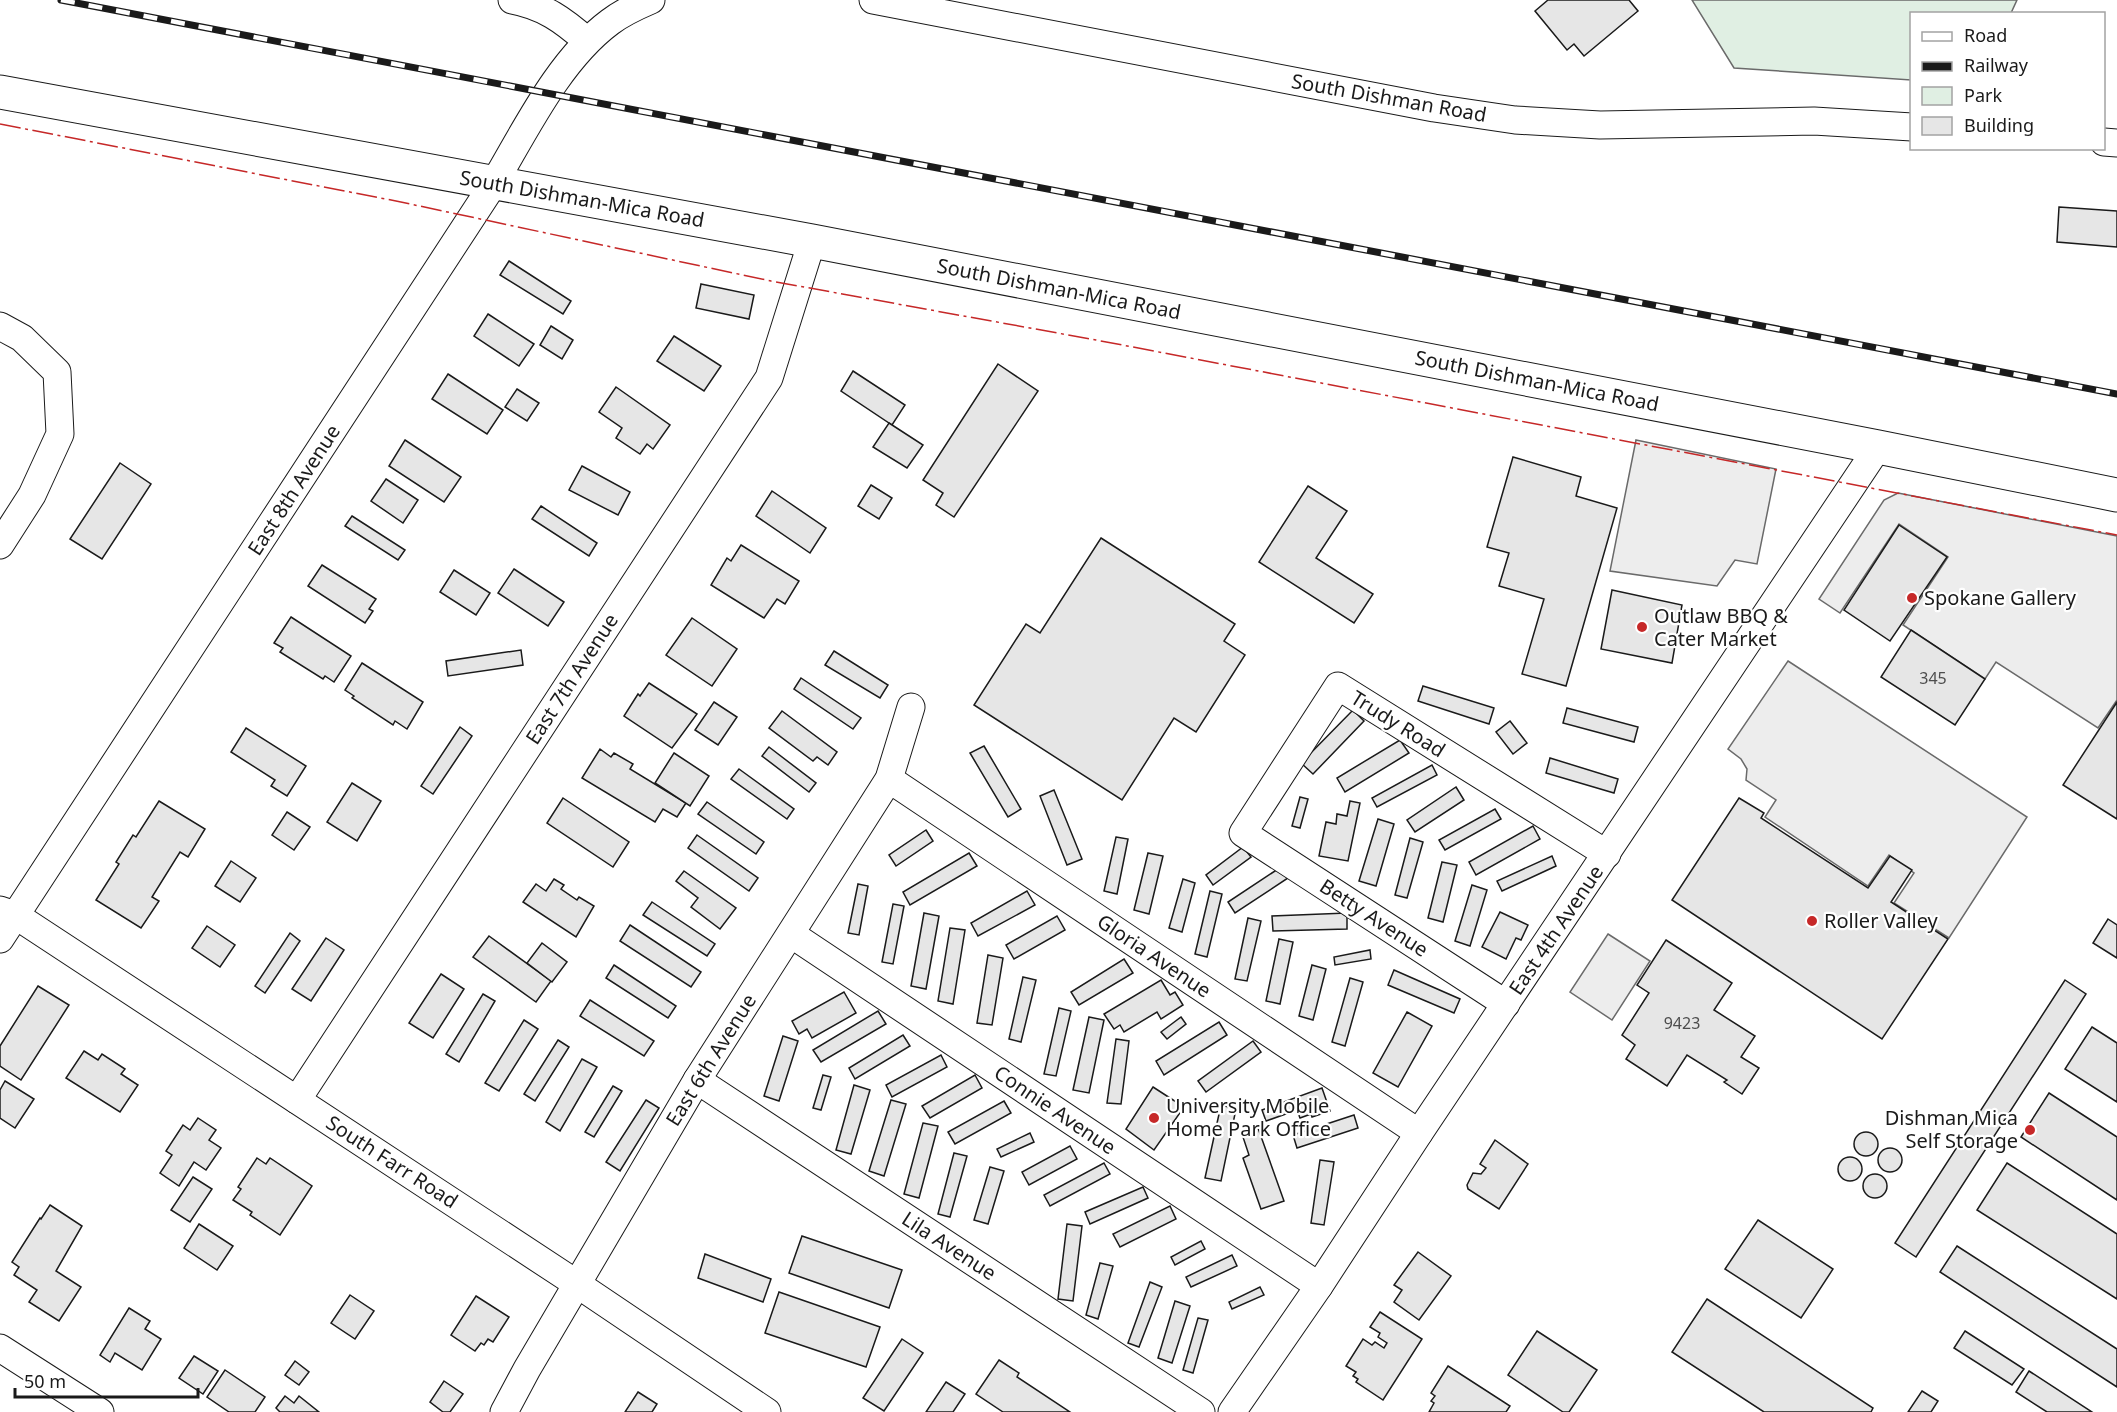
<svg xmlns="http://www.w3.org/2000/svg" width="2117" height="1412" font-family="'Noto Sans',sans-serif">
	<rect width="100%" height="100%" fill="#fff"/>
	<path fill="#e0efe3" stroke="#6a6a6a" stroke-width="1.5" d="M1692,0H2017L2011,13L1912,14L1911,80L1734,68Z"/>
	<g fill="#ededed" stroke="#6a6a6a" stroke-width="1.5">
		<path d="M1636,440L1776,469L1757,564L1735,560L1717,586L1610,571Z"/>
		<path d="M1898,493L2117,536V700L2098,728L1996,662L1985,679L1903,625L1948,557L1899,524L1840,613L1819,599L1884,500Z"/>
		<path d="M1788,661L2027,817L1949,938L1894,903L1914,873L1889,855L1868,886L1765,817L1776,800L1746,780L1747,769L1741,759L1728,749Z"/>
		<path d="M1608,934L1650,961L1612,1020L1570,992Z"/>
	</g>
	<g fill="#e6e6e6" stroke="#1a1a1a" stroke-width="1.5">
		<path d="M1548,0H1629L1638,11L1584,56L1574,44L1567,50L1535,11Z"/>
		<path d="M2059,207L2117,211V247L2057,242Z"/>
		<path d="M509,261L571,301L563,314L500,275Z"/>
		<path d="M701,284L754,295L749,319L696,308Z"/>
		<path d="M488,314L534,344L519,366L474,336Z"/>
		<path d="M551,326L573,340L562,359L540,345Z"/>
		<path d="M674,336L721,366L704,391L657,361Z"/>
		<path d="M998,364L1038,391L954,517L936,505L943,493L923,480Z"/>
		<path d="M853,371L905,405L892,425L841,391Z"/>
		<path d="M448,374L503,410L487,434L432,399Z"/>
		<path d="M616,387L670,425L653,449L647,444L640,454L616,438L622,428L599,412Z"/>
		<path d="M517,389L539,403L527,421L505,407Z"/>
		<path d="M889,423L923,445L907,468L873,447Z"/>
		<path d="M405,440L461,477L444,502L389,466Z"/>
		<path d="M1513,457L1581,477L1576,496L1617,508L1566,686L1522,674L1544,599L1499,586L1509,553L1487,547Z"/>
		<path d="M120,463L151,484L102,559L70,539Z"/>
		<path d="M582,466L630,492L618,515L569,490Z"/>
		<path d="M386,479L418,500L403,523L371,501Z"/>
		<path d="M871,485L892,498L879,519L858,506Z"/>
		<path d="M1308,486L1347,511L1316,558L1373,594L1354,623L1259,562Z"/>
		<path d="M772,491L826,528L810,553L756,516Z"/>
		<path d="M541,506L597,543L589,556L532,519Z"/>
		<path d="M352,516L405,550L398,560L345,526Z"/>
		<path d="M1899,525L1947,557L1890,641L1844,610Z"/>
		<path d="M1101,538L1235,624L1224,641L1245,655L1196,732L1174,718L1122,800L974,705L1026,624L1040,633Z"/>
		<path d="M741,545L799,581L785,604L777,599L764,618L711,585L727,558L731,561Z"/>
		<path d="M322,565L376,599L369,609L373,611L365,623L308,586Z"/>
		<path d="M514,569L564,602L548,626L498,593Z"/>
		<path d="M454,570L490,593L476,615L440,592Z"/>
		<path d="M1612,590L1682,605L1672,663L1601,649Z"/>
		<path d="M291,617L351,656L334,682L325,676L323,679L280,652L283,648L274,643Z"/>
		<path d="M692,618L737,649L712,686L666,655Z"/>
		<path d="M1911,630L1985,679L1955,725L1881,677Z"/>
		<path d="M521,650L523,665L448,676L446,661Z"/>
		<path d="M834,651L888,685L880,698L825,665Z"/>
		<path d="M362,663L423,702L407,729L395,721L393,725L352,698L354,696L345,690Z"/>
		<path d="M801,678L861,718L853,729L794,689Z"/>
		<path d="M649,683L697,714L672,748L624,716L638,694L640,696Z"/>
		<path d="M1423,686L1494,708L1489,724L1418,701Z"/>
		<path d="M714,702L737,717L718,745L695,730Z"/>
		<path d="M2117,702V819L2063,785Z"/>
		<path d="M1567,708L1638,727L1634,742L1563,723Z"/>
		<path d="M1353,710L1364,721L1313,774L1301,763Z"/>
		<path d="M782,711L837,752L828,765L817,757L813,761L769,728Z"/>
		<path d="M1510,721L1527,743L1513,754L1496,732Z"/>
		<path d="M460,727L472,736L433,794L421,786Z"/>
		<path d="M246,728L306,766L287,796L271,786L275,780L231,752Z"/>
		<path d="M1400,740L1409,753L1345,792L1337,778Z"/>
		<path d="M984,746L1021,809L1008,817L970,753Z"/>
		<path d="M769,747L816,783L809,792L762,756Z"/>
		<path d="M600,749L611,757L614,753L633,764L630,769L686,803L677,817L663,809L655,822L582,778Z"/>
		<path d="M674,753L709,776L690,806L655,783Z"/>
		<path d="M1550,758L1618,779L1614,793L1546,773Z"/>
		<path d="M1432,765L1437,775L1377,807L1372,798Z"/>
		<path d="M739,769L794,809L787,819L731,779Z"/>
		<path d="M352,783L381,801L357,841L327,822Z"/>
		<path d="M1456,787L1464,800L1415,832L1407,820Z"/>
		<path d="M1054,790L1082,859L1067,865L1040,796Z"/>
		<path d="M1300,797L1308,799L1300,828L1292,826Z"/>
		<path d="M563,798L629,842L613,867L547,823Z"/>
		<path d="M1739,798L1764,813L1761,818L1868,888L1890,856L1912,870L1891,902L1948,939L1882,1039L1672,900Z"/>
		<path d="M159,801L205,829L188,857L180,852L152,897L159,901L141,928L96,900L119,864L116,862L133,835L136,837Z"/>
		<path d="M1350,801L1360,803L1348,861L1319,856L1326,822L1336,824L1337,814L1347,816Z"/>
		<path d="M707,802L764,842L756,854L698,814Z"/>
		<path d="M1495,809L1501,819L1445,850L1439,840Z"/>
		<path d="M287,812L310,827L294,850L272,835Z"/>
		<path d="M1378,819L1394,824L1376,886L1359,881Z"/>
		<path d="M1533,826L1540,839L1476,875L1469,862Z"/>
		<path d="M926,830L933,841L896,866L889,855Z"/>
		<path d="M697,835L758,878L749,891L688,848Z"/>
		<path d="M1116,837L1128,839L1117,894L1104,891Z"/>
		<path d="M1410,838L1423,842L1407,898L1395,895Z"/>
		<path d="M1243,847L1251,857L1213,885L1206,875Z"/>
		<path d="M969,853L977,866L910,905L903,892Z"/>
		<path d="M1148,853L1163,856L1149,914L1134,910Z"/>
		<path d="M1552,856L1556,866L1502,891L1497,881Z"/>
		<path d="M231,861L256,878L240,902L215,886Z"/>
		<path d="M1442,862L1457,865L1443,922L1428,918Z"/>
		<path d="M1281,867L1288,878L1235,913L1228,902Z"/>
		<path d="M684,871L736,908L720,929L691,907L698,898L676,881Z"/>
		<path d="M554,879L564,885L561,889L577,900L579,897L594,906L576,937L523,902L536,884L546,891Z"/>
		<path d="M1183,879L1195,883L1182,932L1169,928Z"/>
		<path d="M858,884L868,886L859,935L848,933Z"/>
		<path d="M1472,885L1487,890L1470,946L1455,941Z"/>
		<path d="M1027,891L1035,905L978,936L971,923Z"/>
		<path d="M1210,891L1222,894L1207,957L1195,954Z"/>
		<path d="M652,902L715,944L707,956L643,915Z"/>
		<path d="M893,904L904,906L893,964L882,962Z"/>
		<path d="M1500,912L1528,925L1521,940L1516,938L1506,959L1482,947Z"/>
		<path d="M924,913L939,916L926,989L911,986Z"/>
		<path d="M1347,913V929L1273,931L1272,916Z"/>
		<path d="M1057,916L1065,930L1014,959L1006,945Z"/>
		<path d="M1248,918L1261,921L1247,981L1235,979Z"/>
		<path d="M2108,919L2117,925V958L2093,943Z"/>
		<path d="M630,925L701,972L691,987L620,941Z"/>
		<path d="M207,926L235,945L220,967L192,948Z"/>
		<path d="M950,928L965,930L953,1004L938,1001Z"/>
		<path d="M290,933L300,941L265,993L255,986Z"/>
		<path d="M489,936L551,981L536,1002L473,957Z"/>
		<path d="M326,938L344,950L311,1001L292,989Z"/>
		<path d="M1279,939L1293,942L1280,1004L1266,1001Z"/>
		<path d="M1666,940L1732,983L1714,1010L1755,1036L1741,1057L1759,1068L1742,1094L1724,1082L1727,1080L1687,1055L1667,1086L1626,1059L1635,1045L1622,1035L1649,993L1637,985Z"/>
		<path d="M542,943L567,962L552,982L527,963Z"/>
		<path d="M1370,950L1371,959L1335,965L1334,957Z"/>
		<path d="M988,955L1003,958L992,1025L977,1023Z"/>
		<path d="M1124,959L1133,973L1079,1005L1071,992Z"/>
		<path d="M614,965L676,1006L668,1018L606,978Z"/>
		<path d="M1312,965L1326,969L1313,1020L1299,1016Z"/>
		<path d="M1394,970L1460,999L1454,1013L1388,985Z"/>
		<path d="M441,974L464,989L433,1038L409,1023Z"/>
		<path d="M1023,977L1036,980L1021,1042L1009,1039Z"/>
		<path d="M1350,978L1363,982L1345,1046L1332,1042Z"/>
		<path d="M1161,980L1170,995L1175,992L1183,1005L1161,1019L1157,1012L1124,1032L1120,1025L1114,1029L1104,1014Z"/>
		<path d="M2065,980L2086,994L1916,1257L1895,1243Z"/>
		<path d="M38,986L69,1005L21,1080L0,1066V1046Z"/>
		<path d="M844,992L856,1013L812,1038L807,1029L799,1034L792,1021Z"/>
		<path d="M483,994L495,1001L459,1062L446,1054Z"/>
		<path d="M590,1000L654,1041L644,1056L580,1016Z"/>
		<path d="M1059,1008L1071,1011L1056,1076L1044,1074Z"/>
		<path d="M878,1011L886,1024L821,1062L813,1050Z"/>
		<path d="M1407,1012L1432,1026L1398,1087L1373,1073Z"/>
		<path d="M1089,1017L1104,1020L1089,1093L1073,1090Z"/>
		<path d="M1181,1017L1186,1024L1167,1039L1161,1032Z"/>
		<path d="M524,1020L538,1029L499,1091L485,1083Z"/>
		<path d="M1219,1022L1227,1035L1164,1075L1156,1061Z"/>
		<path d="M2092,1027L2117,1043V1102L2065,1069Z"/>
		<path d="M903,1035L910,1046L855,1079L849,1068Z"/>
		<path d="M783,1036L798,1041L779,1101L764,1096Z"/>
		<path d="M1116,1039L1129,1041L1121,1104L1107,1103Z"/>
		<path d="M558,1040L569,1047L535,1101L524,1094Z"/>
		<path d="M1253,1041L1261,1052L1206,1092L1198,1081Z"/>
		<path d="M84,1051L98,1060L102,1054L125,1069L121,1074L138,1085L120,1112L66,1078Z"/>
		<path d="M941,1055L947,1067L892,1097L886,1085Z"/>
		<path d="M582,1059L597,1067L560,1131L546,1122Z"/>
		<path d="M823,1075L831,1077L821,1110L813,1108Z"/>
		<path d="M975,1075L982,1088L930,1118L922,1106Z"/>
		<path d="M5,1081L34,1099L15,1128L0,1118V1090Z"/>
		<path d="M854,1085L870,1090L851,1154L836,1150Z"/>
		<path d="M613,1086L622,1091L594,1137L585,1132Z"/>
		<path d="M1153,1087L1184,1107L1154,1150L1126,1129Z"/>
		<path d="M1322,1088L1330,1111L1312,1117L1311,1114L1300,1118L1297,1110L1266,1121L1262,1110Z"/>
		<path d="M2049,1093L2117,1137V1200L2021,1137Z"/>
		<path d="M646,1100L659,1108L620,1171L606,1162Z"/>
		<path d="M891,1100L906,1104L884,1176L869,1171Z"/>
		<path d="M1004,1101L1011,1113L955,1144L948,1132Z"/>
		<path d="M1221,1105L1236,1109L1221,1181L1205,1178Z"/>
		<path d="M1354,1115L1358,1128L1297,1148L1293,1135Z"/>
		<path d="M198,1118L216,1130L209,1140L221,1148L206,1170L194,1162L179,1186L160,1173L172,1155L166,1151L183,1125L190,1130Z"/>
		<path d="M923,1123L938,1126L919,1198L904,1194Z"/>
		<path d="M1258,1128L1284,1201L1261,1209L1243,1158L1249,1155L1242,1134Z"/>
		<circle cx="1866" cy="1144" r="12"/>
		<path d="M1030,1133L1034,1142L1001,1157L997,1149Z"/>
		<path d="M1495,1140L1528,1164L1499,1209L1468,1189L1467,1185L1473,1173L1481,1174L1486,1168L1480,1164Z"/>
		<path d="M1070,1146L1077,1159L1029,1185L1022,1172Z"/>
		<circle cx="1890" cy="1160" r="12"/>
		<path d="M954,1153L967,1156L950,1217L938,1214Z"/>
		<circle cx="1850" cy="1169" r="12"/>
		<path d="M257,1158L266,1164L270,1158L312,1186L280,1235L250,1215L252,1212L233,1200L241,1189L238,1187Z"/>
		<path d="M1320,1160L1334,1162L1324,1225L1311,1223Z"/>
		<path d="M1104,1163L1110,1174L1050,1206L1044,1195Z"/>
		<path d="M2007,1163L2117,1234V1299L1977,1210Z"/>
		<path d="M990,1167L1004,1171L988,1224L974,1220Z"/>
		<circle cx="1875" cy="1186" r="12"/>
		<path d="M193,1177L212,1189L190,1222L171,1210Z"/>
		<path d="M1143,1187L1148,1198L1090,1224L1085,1212Z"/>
		<path d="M50,1205L82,1226L56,1271L81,1287L59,1321L29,1302L37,1290L14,1275L19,1267L12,1262L40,1218L41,1219Z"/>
		<path d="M1170,1206L1176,1219L1120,1247L1113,1234Z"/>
		<path d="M1758,1220L1833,1269L1801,1318L1725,1269Z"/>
		<path d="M199,1224L233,1246L217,1270L184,1248Z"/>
		<path d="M1067,1224L1082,1226L1073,1301L1058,1299Z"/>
		<path d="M802,1236L902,1270L889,1308L789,1273Z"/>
		<path d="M1201,1241L1205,1249L1175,1265L1171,1257Z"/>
		<path d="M1957,1246L2117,1349V1387L1940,1272Z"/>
		<path d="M1418,1252L1451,1276L1419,1320L1394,1302L1402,1290L1394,1285Z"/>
		<path d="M705,1254L771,1279L763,1302L698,1278Z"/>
		<path d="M1232,1255L1237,1266L1191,1287L1186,1277Z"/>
		<path d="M1100,1263L1113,1266L1098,1319L1086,1315Z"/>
		<path d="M1150,1282L1162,1287L1139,1347L1128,1343Z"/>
		<path d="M1260,1287L1264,1295L1232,1309L1229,1302Z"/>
		<path d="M779,1292L880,1327L866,1367L765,1333Z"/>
		<path d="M350,1295L374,1311L355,1339L331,1323Z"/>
		<path d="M476,1296L509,1317L493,1342L488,1339L484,1345L481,1343L475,1351L451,1335Z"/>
		<path d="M1707,1299L1873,1408L1871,1412H1764L1672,1352Z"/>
		<path d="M1175,1301L1190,1306L1172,1363L1158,1358Z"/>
		<path d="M129,1308L150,1321L145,1329L161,1339L142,1370L115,1353L110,1362L100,1355Z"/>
		<path d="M1380,1312L1422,1339L1383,1400L1356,1382L1358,1379L1353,1376L1356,1372L1346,1366L1363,1339L1372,1345L1375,1342L1384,1348L1387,1343L1378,1337L1380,1333L1370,1327Z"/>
		<path d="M1198,1318L1208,1320L1193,1373L1183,1370Z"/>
		<path d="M1537,1331L1597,1370L1569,1412H1563L1508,1375Z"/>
		<path d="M1965,1331L2024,1369L2012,1385L1954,1348Z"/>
		<path d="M902,1339L923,1353L884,1411L863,1398Z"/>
		<path d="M194,1356L218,1371L203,1394L179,1378Z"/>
		<path d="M999,1360L1019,1373L1017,1377L1070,1412H1003L976,1394Z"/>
		<path d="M295,1361L309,1372L299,1385L285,1375Z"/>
		<path d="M1448,1366L1510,1406L1506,1412H1429L1434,1403L1431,1401L1435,1396L1431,1393Z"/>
		<path d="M225,1370L265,1397L255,1412H229L207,1397Z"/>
		<path d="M2029,1371L2092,1412H2047L2016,1392Z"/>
		<path d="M444,1381L463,1394L450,1412H443L430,1402Z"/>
		<path d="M946,1382L965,1394L953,1412H926Z"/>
		<path d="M1922,1391L1938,1401L1931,1412H1908Z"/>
		<path d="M638,1392L657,1404L652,1412H625Z"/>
		<path d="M285,1396L294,1403L299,1396L319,1412H280L276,1408Z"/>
	</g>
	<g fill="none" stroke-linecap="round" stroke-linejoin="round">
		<defs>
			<g id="minor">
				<path d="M512,0C544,6 563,20 587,41"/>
				<path d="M873,0L1434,108L1515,120L1600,125L1814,121L1912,127"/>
				<path d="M2104,142L2117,143"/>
				<path d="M0,326L22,338L57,372L60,434L32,495L0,545"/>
				<path d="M889,779L1419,1133"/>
				<path d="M0,910L15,915L577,1284L767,1412"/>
				<path d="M791,934L1319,1286"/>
				<path d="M0,939L494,183C526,129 559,60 610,22C623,12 637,6 651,0"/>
				<path d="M1506,1004L1243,833L1338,686L1607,854"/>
				<path d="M697,1080L1201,1412"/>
				<path d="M297,1100L769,378L812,241"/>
				<path d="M0,1348L100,1412"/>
				<path d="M504,1412L527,1369L697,1080L889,779L911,707"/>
				<path d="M1232,1412L1319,1286L1419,1133L1878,447"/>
			</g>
			<path id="major" d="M0,92L812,241L1878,447L2117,495"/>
		</defs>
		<use href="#minor" stroke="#1a1a1a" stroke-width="29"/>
		<use href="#major" stroke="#1a1a1a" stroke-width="35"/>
		<use href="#minor" stroke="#fff" stroke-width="27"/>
		<use href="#major" stroke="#fff" stroke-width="33"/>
		<defs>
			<path id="rail" d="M61,0L2117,394"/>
		</defs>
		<use href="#rail" stroke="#1a1a1a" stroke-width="7"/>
		<use href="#rail" stroke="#fff" stroke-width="4.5" stroke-dasharray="14" stroke-linecap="butt"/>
		<path stroke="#c62828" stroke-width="1.5" stroke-dasharray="21 4.5 3 4.5" stroke-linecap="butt" d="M0,124L396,201L771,281L1096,340L2117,535"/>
	</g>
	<g fill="#c62828" stroke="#fff" stroke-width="2">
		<circle cx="1912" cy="598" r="6"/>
		<circle cx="1642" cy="627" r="6"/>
		<circle cx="1812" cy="921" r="6"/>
		<circle cx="1154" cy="1118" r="6"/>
		<circle cx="2030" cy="1130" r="6"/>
	</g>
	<g text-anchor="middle" stroke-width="4.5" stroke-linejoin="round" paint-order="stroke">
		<g font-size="16" fill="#4d4d4d">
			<text x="1933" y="684">345</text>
			<text x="1682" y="1029">9423</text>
		</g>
		<g font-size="20" fill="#1a1a1a" stroke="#fff">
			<text transform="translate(1389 98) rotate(10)" y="7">South Dishman Road</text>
			<text transform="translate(582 199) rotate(10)" y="7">South Dishman-Mica Road</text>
			<text transform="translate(1059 289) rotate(11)" y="7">South Dishman-Mica Road</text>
			<text transform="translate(1537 381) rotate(11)" y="7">South Dishman-Mica Road</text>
			<text transform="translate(294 490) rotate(-57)" y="7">East 8th Avenue</text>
			<text transform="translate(572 679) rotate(-57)" y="7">East 7th Avenue</text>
			<text transform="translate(1398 724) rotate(32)" y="7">Trudy Road</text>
			<text transform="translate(1374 918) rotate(33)" y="7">Betty Avenue</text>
			<text transform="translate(1556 930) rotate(-56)" y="7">East 4th Avenue</text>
			<text transform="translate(1154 956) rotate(34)" y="7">Gloria Avenue</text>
			<text transform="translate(711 1060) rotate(-58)" y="7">East 6th Avenue</text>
			<text transform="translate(1055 1110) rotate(34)" y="7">Connie Avenue</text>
			<text transform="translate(392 1162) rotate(33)" y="7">South Farr Road</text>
			<text transform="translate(949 1246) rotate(33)" y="7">Lila Avenue</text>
		</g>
		<g font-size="20" fill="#1a1a1a" stroke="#fff" text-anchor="start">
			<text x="1924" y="605">Spokane Gallery</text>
			<text x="1654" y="623">Outlaw BBQ &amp;<tspan x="1654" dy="23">Cater Market</tspan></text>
			<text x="1824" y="928">Roller Valley</text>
			<text x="1166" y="1113">University Mobile<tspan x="1166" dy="23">Home Park Office</tspan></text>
			<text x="2018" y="1125" text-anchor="end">Dishman Mica<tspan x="2018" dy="23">Self Storage</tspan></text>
		</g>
	</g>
	<rect x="1910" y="12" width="195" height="138" fill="#ffffff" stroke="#a3a3a3" stroke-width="1.5"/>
	<rect x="1922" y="32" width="30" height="9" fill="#ffffff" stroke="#a3a3a3" stroke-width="1.5"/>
	<text x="1964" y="42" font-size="18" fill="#1a1a1a">Road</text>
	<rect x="1922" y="62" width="30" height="9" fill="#1a1a1a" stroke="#a3a3a3" stroke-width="1.5"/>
	<text x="1964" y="72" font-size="18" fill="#1a1a1a">Railway</text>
	<rect x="1922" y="87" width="30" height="18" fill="#e0efe3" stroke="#a3a3a3" stroke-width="1.5"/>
	<text x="1964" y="102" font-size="18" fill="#1a1a1a">Park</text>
	<rect x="1922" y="117" width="30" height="18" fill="#e6e6e6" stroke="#a3a3a3" stroke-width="1.5"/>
	<text x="1964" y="132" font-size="18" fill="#1a1a1a">Building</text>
	<path d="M15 1388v9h183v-9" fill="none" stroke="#1a1a1a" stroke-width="3"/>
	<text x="24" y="1388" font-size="18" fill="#1a1a1a" stroke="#ffffff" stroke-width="4.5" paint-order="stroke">50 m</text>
</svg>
